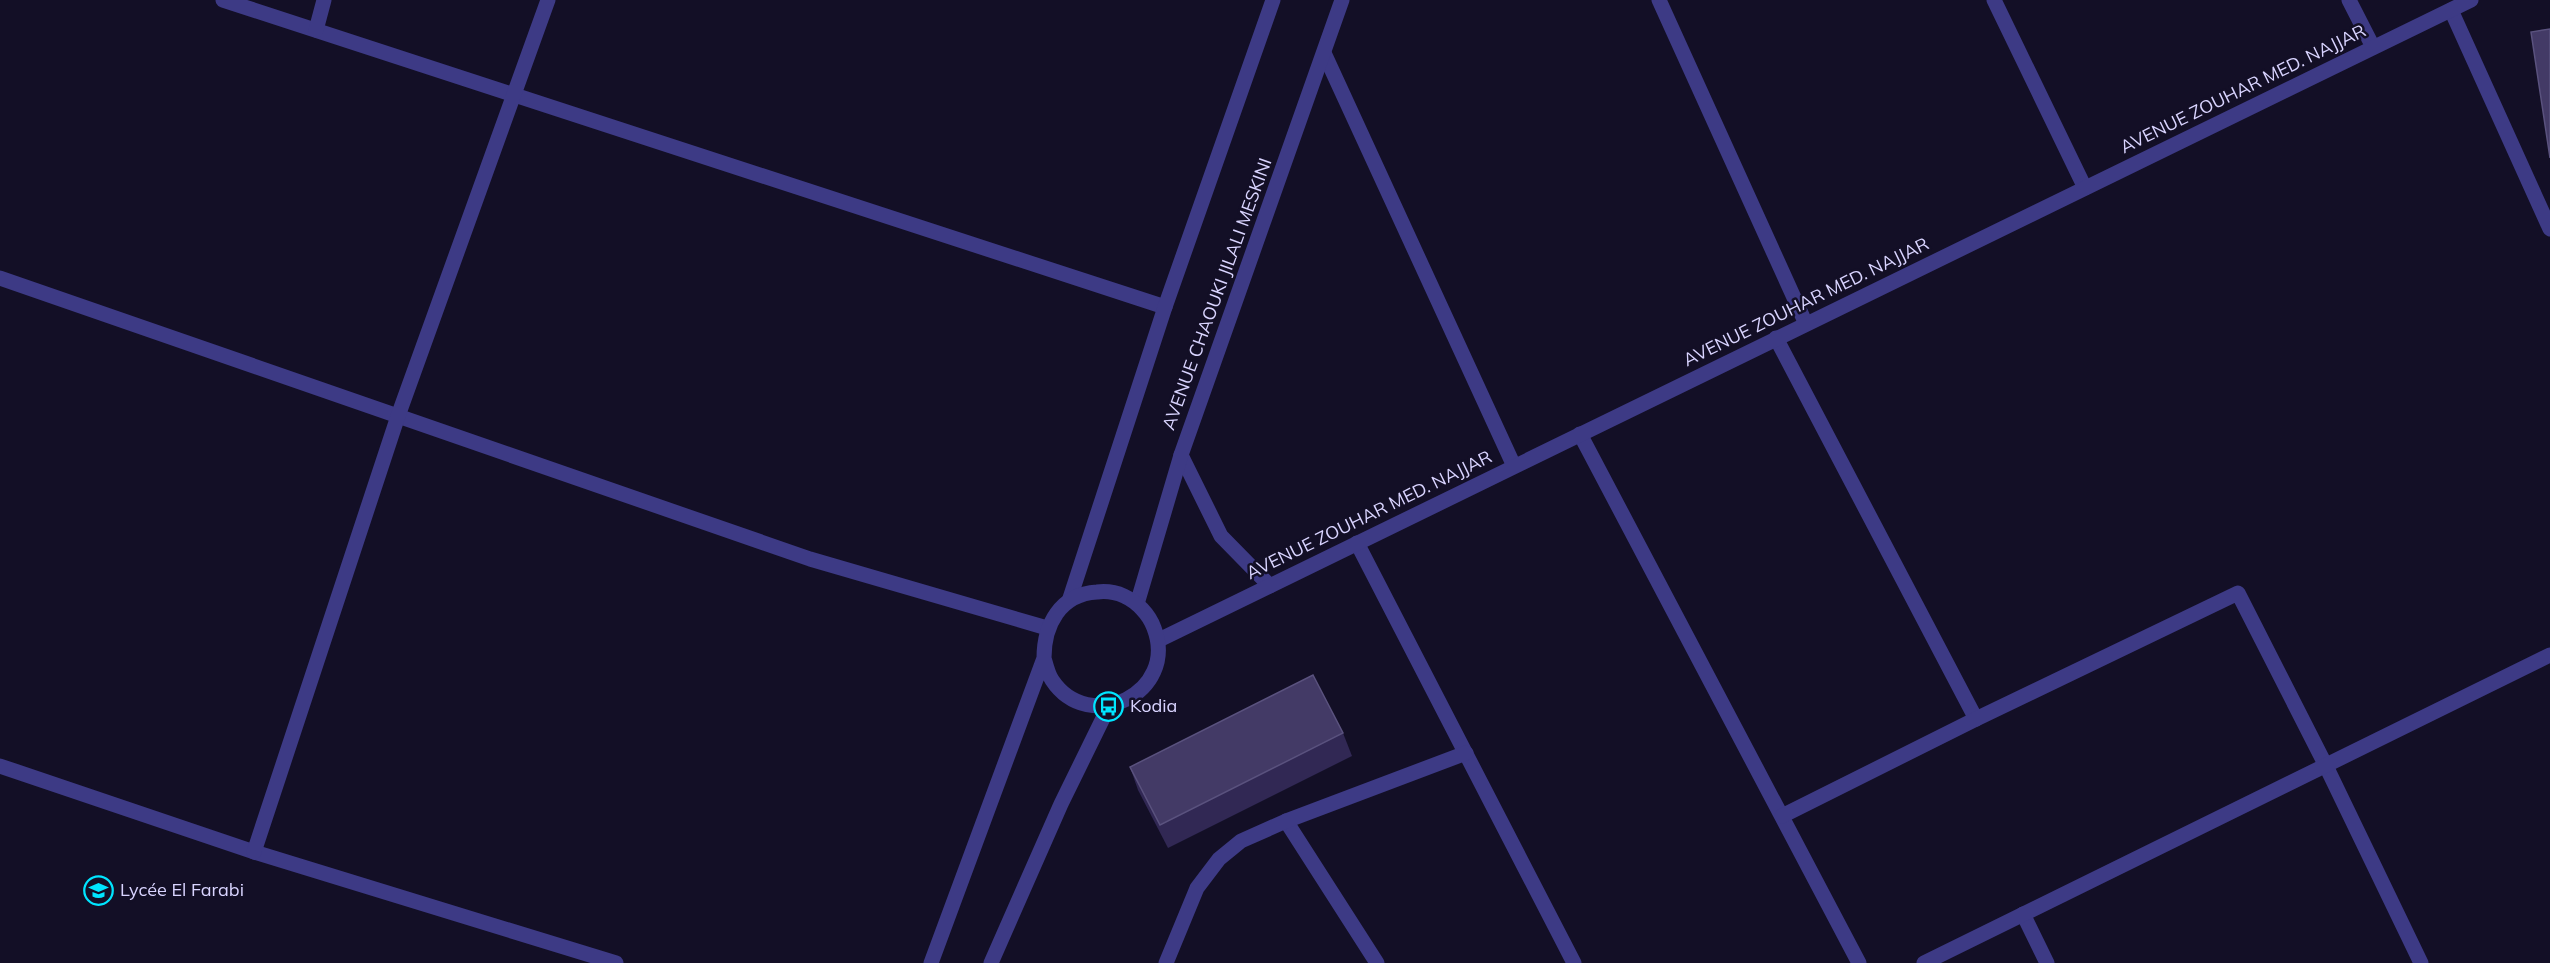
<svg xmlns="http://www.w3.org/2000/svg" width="2550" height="963" font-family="Mulish,sans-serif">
	<rect width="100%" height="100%" fill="#130f26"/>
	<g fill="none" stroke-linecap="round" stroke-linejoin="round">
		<g stroke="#3d3a85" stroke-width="15">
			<path d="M223,0L1165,307"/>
			<path d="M1659,0L1806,324"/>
			<path d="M1994,0L2085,188"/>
			<path d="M2349,0L2373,47"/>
			<path d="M2451,10L2550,229"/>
			<path d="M316,30L324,0"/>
			<path d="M1324,53L1514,466"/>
			<path d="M0,278L810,559L1047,628"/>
			<path d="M1776,338L1976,719"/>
			<path d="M1580,434L1859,963"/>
			<path d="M1181,455L1221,536L1270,586"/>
			<path d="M1357,543L1574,963"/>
			<path d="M1070,598L1165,307L1273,0"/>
			<path d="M1137,604L1181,455L1342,0"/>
			<path d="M1159,640L2471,0"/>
			<path d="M0,766L254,852L616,963"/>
			<path d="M1782,816L1976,719L2238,593L2326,766L2421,963"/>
			<path d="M1286,821L1377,963"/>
			<path d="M254,852L398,416L548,0"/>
			<path d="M2023,914L2047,963"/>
			<path d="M931,963L1044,658C1044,625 1060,594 1097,592C1105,591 1115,592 1124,596C1137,602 1149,614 1154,628C1179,693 1089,736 1052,680C1048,674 1046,665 1044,658"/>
			<path d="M991,963L1061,804L1109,706"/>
			<path d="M1166,963L1197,888L1219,859L1241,841L1286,821L1466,753"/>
			<path d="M1924,963L2550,655"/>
		</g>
	</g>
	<path fill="#312854" d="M1343,733L1352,756L1168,848L1138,790L1130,767Z"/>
	<g fill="#433a66" stroke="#5a527e" stroke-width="1.5">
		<path d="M2550,29V158L2531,32Z"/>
		<path d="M1313,675L1343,733L1160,825L1130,767Z"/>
	</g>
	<defs>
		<symbol id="bus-ring" viewBox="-11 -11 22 22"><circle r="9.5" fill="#130f26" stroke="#00e5ff" stroke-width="1.5"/><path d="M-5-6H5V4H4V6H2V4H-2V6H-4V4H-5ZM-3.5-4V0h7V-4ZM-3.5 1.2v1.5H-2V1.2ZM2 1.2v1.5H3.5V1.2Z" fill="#00e5ff"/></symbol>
		<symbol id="school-ring" viewBox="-11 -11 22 22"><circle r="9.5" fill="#130f26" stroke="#00e5ff" stroke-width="1.5"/><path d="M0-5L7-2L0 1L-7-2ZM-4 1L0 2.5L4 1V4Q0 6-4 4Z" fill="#00e5ff"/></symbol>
	</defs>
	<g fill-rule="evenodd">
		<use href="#bus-ring" x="1092" y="690" width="33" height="33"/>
		<use href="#school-ring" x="82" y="874" width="33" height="33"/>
	</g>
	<g text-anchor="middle" stroke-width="5" stroke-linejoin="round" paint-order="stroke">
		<g font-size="18" fill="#d9d4ff" stroke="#130f26">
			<text transform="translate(2243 89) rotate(-26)" y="6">AVENUE ZOUHAR MED. NAJJAR</text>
			<text transform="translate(1217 294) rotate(-70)" y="6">AVENUE CHAOUKI JILALI MESKINI</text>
			<text transform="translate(1806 302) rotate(-26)" y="6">AVENUE ZOUHAR MED. NAJJAR</text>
			<text transform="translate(1369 515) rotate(-26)" y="6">AVENUE ZOUHAR MED. NAJJAR</text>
		</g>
		<g font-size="18" fill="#d9d4ff" stroke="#130f26" text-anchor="start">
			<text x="1130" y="712">Kodia</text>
			<text x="120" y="896">Lycée El Farabi</text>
		</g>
	</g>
</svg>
